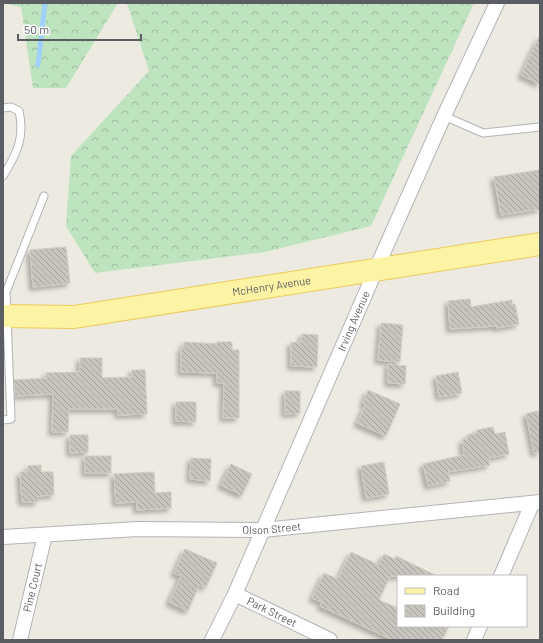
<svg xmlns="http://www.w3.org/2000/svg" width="543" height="643" font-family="Barlow,sans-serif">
	<defs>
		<pattern id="forest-crowns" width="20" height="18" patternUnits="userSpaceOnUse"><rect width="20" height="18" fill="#bde4bf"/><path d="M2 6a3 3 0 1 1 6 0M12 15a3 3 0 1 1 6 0" fill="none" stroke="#9dbc9f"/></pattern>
		<pattern id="building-back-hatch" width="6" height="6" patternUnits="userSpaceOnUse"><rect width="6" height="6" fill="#c8c4be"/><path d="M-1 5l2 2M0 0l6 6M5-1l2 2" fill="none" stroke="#a5a29e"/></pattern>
		<filter id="shadow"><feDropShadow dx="-3.5" dy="3.5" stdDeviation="2" flood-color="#0004"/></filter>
	</defs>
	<rect width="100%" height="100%" fill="#eceae1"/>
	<g fill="url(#forest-crowns)">
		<path d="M3,3H118L66,88H33L21,7Z"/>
		<path d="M127,3H474L371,226L265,252L95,273L66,226L71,156L149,71Z"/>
	</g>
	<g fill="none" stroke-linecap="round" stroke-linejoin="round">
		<path stroke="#a0d0fd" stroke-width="5" d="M38,65L45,3"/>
	</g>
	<g fill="url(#building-back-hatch)" stroke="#d1ccbf" filter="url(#shadow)">
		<path d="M540,35V84L521,75Z"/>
		<path d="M540,170V209L501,215L494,177Z"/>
		<path d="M66,247L70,283L33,287L30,250Z"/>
		<path d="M470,299L471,307L512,300V305L515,304L519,324L497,328L496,326L450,329L448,301Z"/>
		<path d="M381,323L403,325L400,362L378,360Z"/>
		<path d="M302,334L318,335L317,367L291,366V342L301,343Z"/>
		<path d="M184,342L217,344V342H232V350H239V418H223L224,383H217V373L181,372V348H184Z"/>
		<path d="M80,358H102V378L132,377V370H145L147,414L118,415V409H69L68,432H52L53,394L15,396L14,380L47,378L46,373L80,372Z"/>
		<path d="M388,364L406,366L405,384L388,383Z"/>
		<path d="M458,372L462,393L439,397L436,376Z"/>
		<path d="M368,390L400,404L386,436L357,423L366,404L363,403Z"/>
		<path d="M285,391H300V413L285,414Z"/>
		<path d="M176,402H196V422L176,421Z"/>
		<path d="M538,411L540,421V452L534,453L526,414Z"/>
		<path d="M493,427L495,434L505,432L509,454L489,458L490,465L448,472L450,481L428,486L423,464L464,455L462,440L468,439L467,435L477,433V430Z"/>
		<path d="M70,435H88V452L70,453Z"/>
		<rect x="85" y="456" width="26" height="17"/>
		<path d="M191,458L211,459L210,481L190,479Z"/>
		<path d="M384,462L389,494L366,498L361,466Z"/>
		<path d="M231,464L252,474L242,495L221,485Z"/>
		<path d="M41,465V472H53L54,495L38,496V502H22L20,472H28V466Z"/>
		<path d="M154,472L155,493L171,492V508L137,510V502L116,503L114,474Z"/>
		<path d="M185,549L217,563L206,587L199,585L188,611L169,602L181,576L174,573Z"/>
		<path d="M351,552L379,565L384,554L395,559L396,556L437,576H390L379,600L398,608V626H449L442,640H393L320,606L322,602L312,598L324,573L338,579Z"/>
	</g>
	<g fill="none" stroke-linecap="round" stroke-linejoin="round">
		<defs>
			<g id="service">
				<path d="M3,108L11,107L19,111C25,137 17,154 3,176"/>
				<path d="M444,116L483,133L540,127"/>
				<path d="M3,420L11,419L6,292L44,196"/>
			</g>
			<g id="minor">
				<path id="s1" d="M3,537L138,529L263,530L540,502"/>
				<path d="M501,576L532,504"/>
				<path id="s2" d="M235,594L330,640"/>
				<path id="s3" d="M20,640L45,535"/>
				<path id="s4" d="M212,640L235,594L384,251L444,116L497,3"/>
				<path d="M474,640L480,626"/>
			</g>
			<g id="primary">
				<path id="s5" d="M3,316L74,317L540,244"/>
			</g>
		</defs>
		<use href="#service" stroke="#b2b4b8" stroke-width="9"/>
		<use href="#minor" stroke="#b2b4b8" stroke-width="16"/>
		<use href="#primary" stroke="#edcb59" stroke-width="24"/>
		<use href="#service" stroke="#fff" stroke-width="7"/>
		<use href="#minor" stroke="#fff" stroke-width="14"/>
		<use href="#primary" stroke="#fdf3a5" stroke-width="22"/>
	</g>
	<g text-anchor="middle" stroke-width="3" stroke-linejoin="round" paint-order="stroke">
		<g font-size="11" fill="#5a5d62" stroke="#fff">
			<text dy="4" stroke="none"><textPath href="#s5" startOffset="271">McHenry Avenue</textPath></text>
			<text dy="4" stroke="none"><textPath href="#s4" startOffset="349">Irving Avenue</textPath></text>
			<text dy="4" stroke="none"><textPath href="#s1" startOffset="269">Olson Street</textPath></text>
			<text dy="4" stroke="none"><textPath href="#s3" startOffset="54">Pine Court</textPath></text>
			<text dy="4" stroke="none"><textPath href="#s2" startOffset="41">Park Street</textPath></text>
		</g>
	</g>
	<rect width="543" height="643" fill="none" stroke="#5a5d62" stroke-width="8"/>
	<rect x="397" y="575" width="130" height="52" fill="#ffffff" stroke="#bdbec0"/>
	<rect x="405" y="588" width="20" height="6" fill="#fdf3a5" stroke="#bdbec0"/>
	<text x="433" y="595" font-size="12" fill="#5a5d62">Road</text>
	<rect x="405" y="605" width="20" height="12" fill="url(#building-back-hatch)" stroke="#bdbec0"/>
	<text x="433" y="615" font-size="12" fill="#5a5d62">Building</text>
	<path d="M18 34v6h123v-6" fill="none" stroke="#5a5d62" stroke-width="2"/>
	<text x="24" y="34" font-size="12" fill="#5a5d62" stroke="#ffffff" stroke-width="3" paint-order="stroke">50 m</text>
</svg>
